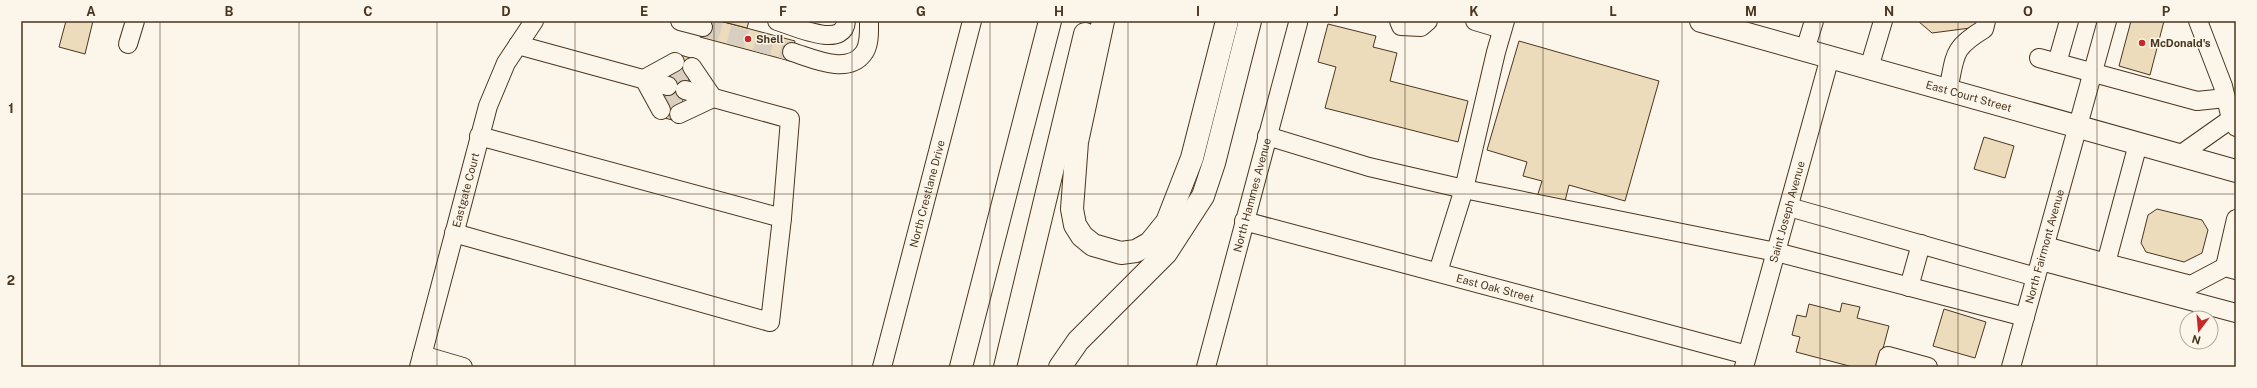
<svg xmlns="http://www.w3.org/2000/svg" width="2257" height="388" font-family="'Public Sans',sans-serif">
	<rect width="100%" height="100%" fill="#fbf6e9"/>
	<g fill="#ecdcbc" stroke="#4a3520">
		<path d="M66,21H93L85,54L59,47Z"/>
		<path d="M704,21H720L795,41L790,61L700,37Z"/>
		<path d="M720,21H749L747,28Z"/>
		<path d="M1918,21H1977L1978,27L1932,33Z"/>
		<path d="M2131,21H2164L2150,75L2119,66Z"/>
		<path d="M1328,24L1376,36L1373,47L1397,53L1390,81L1468,101L1458,142L1325,108L1336,67L1318,62Z"/>
		<path d="M1519,41L1659,81L1625,201L1569,185L1564,205L1537,197L1542,181L1523,176L1527,162L1487,150Z"/>
		<path d="M677,54L694,59L677,121L660,117Z"/>
		<path d="M1984,137L2014,146L2005,178L1974,169Z"/>
		<path d="M2157,209L2202,220L2208,230L2202,253L2184,262L2146,252L2141,243L2148,215Z"/>
		<path d="M1842,303L1860,307L1857,318L1889,326L1878,367H1853L1796,352L1800,337L1792,335L1797,315L1806,317L1809,304L1840,312Z"/>
		<path d="M1944,309L1986,322L1975,358L1933,346Z"/>
	</g>
	<g fill="none" stroke-linecap="round" stroke-linejoin="round">
		<g stroke="#d8cfc1" stroke-width="18" stroke-dasharray="18 9" stroke-linecap="butt">
			<path d="M703,27L792,52"/>
			<path d="M671,74L689,78"/>
			<path d="M665,97L682,102"/>
		</g>
		<defs>
			<g id="minor">
				<path d="M680,21L703,27"/>
				<path d="M777,21C794,26 844,50 846,21"/>
				<path d="M1399,21L1401,26L1421,27L1428,21"/>
				<path d="M1475,21L1502,29"/>
				<path d="M2198,21L2223,86L2231,119L2236,127"/>
				<path d="M128,44L135,21"/>
				<path d="M518,45L668,86"/>
				<path d="M1805,50L1814,21"/>
				<path d="M792,52C812,58 847,75 863,54C870,46 869,31 869,21"/>
				<path d="M2039,58L2197,101L2226,98"/>
				<path d="M2057,63L2069,21"/>
				<path d="M692,67L713,98"/>
				<path d="M1869,68L1883,21"/>
				<path d="M644,79L675,62"/>
				<path d="M644,79L661,110"/>
				<path d="M685,90L790,119L782,218"/>
				<path d="M1948,90C1956,55 1951,49 1984,29L1986,21"/>
				<path d="M679,114L713,98"/>
				<path d="M1267,136L1369,167L1464,189L1496,52L1505,21"/>
				<path d="M2180,155L2231,119"/>
				<path d="M1789,207L2036,277"/>
				<path id="s1" d="M1244,221L1747,355"/>
				<path d="M454,233L770,322L782,218L479,136"/>
				<path d="M2045,246L2106,263L2138,144"/>
				<path d="M2041,261L2236,313"/>
				<path d="M2225,267L2236,219"/>
				<path d="M1438,272L1464,189L1776,252L2025,317"/>
				<path d="M2103,275L2106,263L2191,285L2225,267L2236,270"/>
				<path d="M1909,287L1921,244"/>
				<path d="M422,355L463,367"/>
				<path id="s2" d="M419,367L488,106L506,63L534,21"/>
				<path id="s3" d="M882,367L972,21"/>
				<path id="s4" d="M1206,367L1298,23"/>
				<path id="s5" d="M1744,367L1830,57"/>
				<path d="M1885,367L1888,356L1928,367"/>
				<path id="s6" d="M2011,367L2107,21"/>
			</g>
			<g id="major">
				<path id="s7" d="M1701,21L2236,171"/>
			</g>
			<g id="highway">
				<path d="M1103,21L1077,142L1072,209L1075,225L1082,236L1093,245L1121,253L1136,251L1150,243L1167,222L1192,158L1227,21"/>
				<path d="M961,367L1050,21"/>
				<path d="M1005,367L1085,34"/>
				<path d="M1060,367L1078,341L1166,253L1203,196L1214,163L1250,21"/>
			</g>
		</defs>
		<use href="#minor" stroke="#4a3520" stroke-width="20"/>
		<use href="#major" stroke="#4a3520" stroke-width="24"/>
		<use href="#highway" stroke="#4a3520" stroke-width="24"/>
		<use href="#minor" stroke="#fbf6e9" stroke-width="18"/>
		<use href="#major" stroke="#fbf6e9" stroke-width="22"/>
		<use href="#highway" stroke="#fbf6e9" stroke-width="22"/>
	</g>
	<path fill="none" stroke="#4a3520" stroke-width="1" stroke-opacity="0.55" d="M160,21V367M299,21V367M437,21V367M575,21V367M714,21V367M852,21V367M990,21V367M1128,21V367M1267,21V367M1405,21V367M1543,21V367M1682,21V367M1820,21V367M1958,21V367M2097,21V367M21,194H2236"/>
	<g fill="#c62828" stroke="#fbf6e9" stroke-width="1.5">
		<circle cx="748" cy="39" r="4"/>
		<circle cx="2142" cy="43" r="4"/>
	</g>
	<g text-anchor="middle" stroke-width="3" stroke-linejoin="round" paint-order="stroke">
		<g font-size="11" font-weight="bold" fill="#4a3520" stroke="#fbf6e9" text-anchor="start">
			<text x="756" y="43">Shell</text>
			<text x="2150" y="47">McDonald's</text>
		</g>
		<g font-size="11" fill="#4a3520" stroke="#fbf6e9">
			<text dy="4" stroke="none"><textPath href="#s7" startOffset="278">East Court Street</textPath></text>
			<text dy="4" stroke="none"><textPath href="#s2" startOffset="183">Eastgate Court</textPath></text>
			<text dy="4" stroke="none"><textPath href="#s3" startOffset="179">North Crestlane Drive</textPath></text>
			<text dy="4" stroke="none"><textPath href="#s4" startOffset="178">North Hammes Avenue</textPath></text>
			<text dy="4" stroke="none"><textPath href="#s5" startOffset="161">Saint Joseph Avenue</textPath></text>
			<text dy="4" stroke="none"><textPath href="#s6" startOffset="125">North Fairmont Avenue</textPath></text>
			<text dy="4" stroke="none"><textPath href="#s1" startOffset="260">East Oak Street</textPath></text>
		</g>
	</g>
	<rect width="2257" height="388" fill="none" stroke="#fbf6e9" stroke-width="44"/>
	<g transform="translate(2199 330) rotate(196)"><circle r="19" fill="#fbf6e9" stroke="#b4a999"/>
	<path d="M0-3L7 15L0 10L-7 15Z" fill="#c62828"/>
	<text y="-6" font-size="11" font-weight="bold" text-anchor="middle" fill="#4a3520">N</text>
	</g>
	<rect x="22" y="22" width="2213" height="344" fill="none" stroke="#4a3520" stroke-width="1.5"/>
	<g font-size="13" text-anchor="middle" font-weight="bold" fill="#4a3520">
		<text x="91" y="16">A</text>
		<text x="229" y="16">B</text>
		<text x="368" y="16">C</text>
		<text x="506" y="16">D</text>
		<text x="644" y="16">E</text>
		<text x="783" y="16">F</text>
		<text x="921" y="16">G</text>
		<text x="1059" y="16">H</text>
		<text x="1198" y="16">I</text>
		<text x="1336" y="16">J</text>
		<text x="1474" y="16">K</text>
		<text x="1613" y="16">L</text>
		<text x="1751" y="16">M</text>
		<text x="1889" y="16">N</text>
		<text x="2028" y="16">O</text>
		<text x="2166" y="16">P</text>
		<text x="11" y="113">1</text>
		<text x="11" y="285">2</text>
	</g>
</svg>
